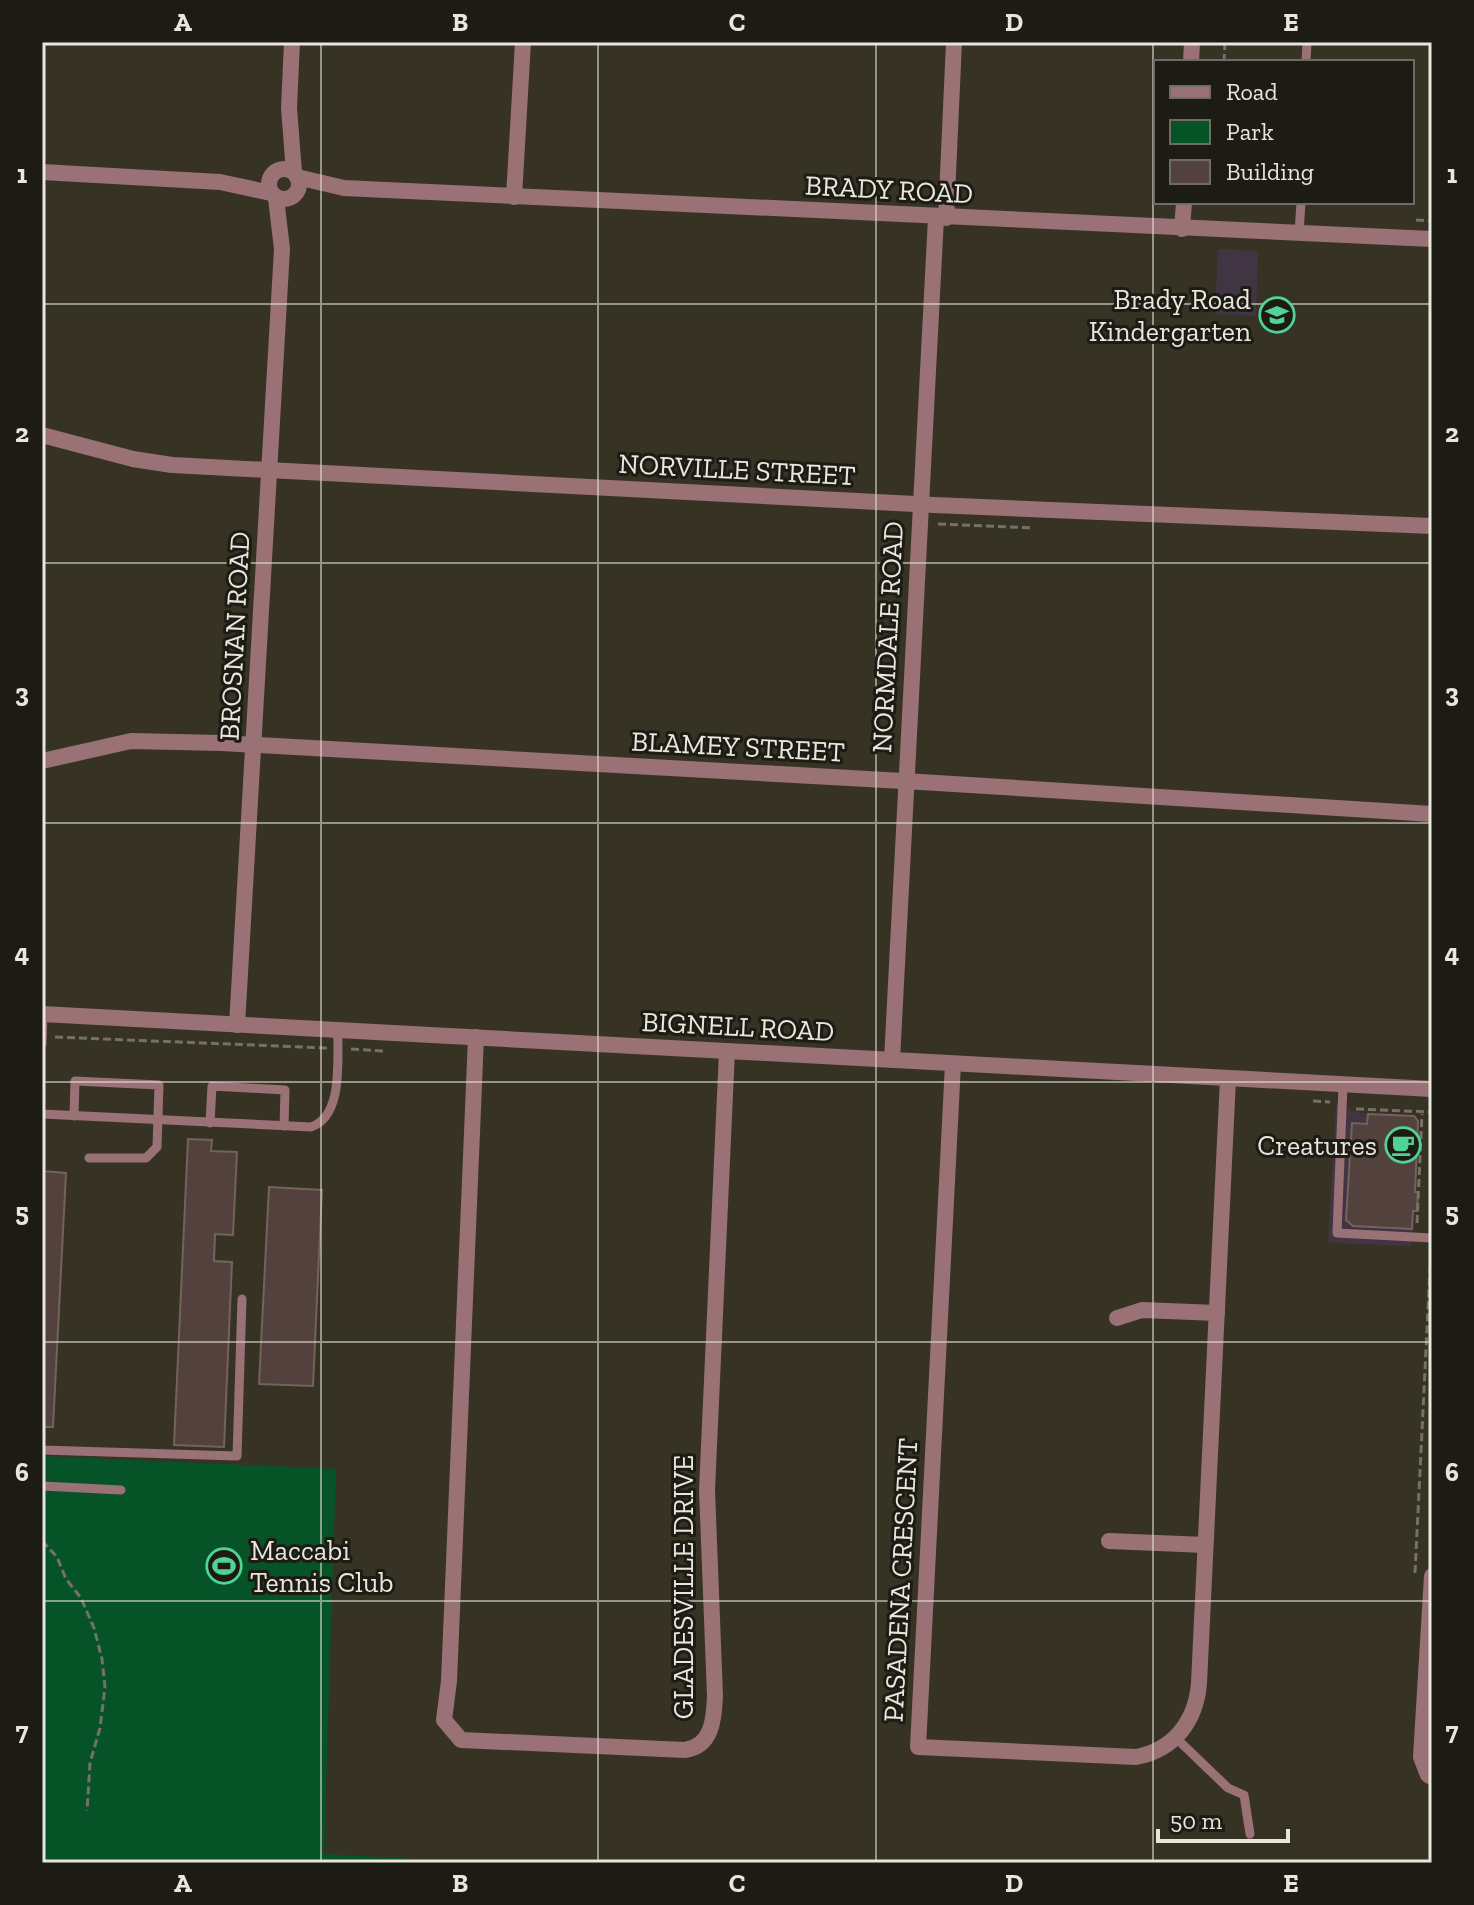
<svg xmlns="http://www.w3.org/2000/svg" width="1474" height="1905" font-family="'Zilla Slab',serif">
	<rect width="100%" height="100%" fill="#363324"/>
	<g fill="#423543">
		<path d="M1218,249L1258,251L1256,316L1215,314Z"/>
		<path d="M1336,1104L1360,1113L1414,1116L1418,1121L1411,1246L1328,1243Z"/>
	</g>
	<path fill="#075328" d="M42,1456L336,1469L324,1854L488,1863H42Z"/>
	<g fill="#53413d" stroke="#75625d" stroke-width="2">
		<path d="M1368,1114L1414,1116L1418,1121L1415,1192H1418L1417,1211H1413L1412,1229L1353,1226L1346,1220L1352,1123L1367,1124Z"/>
		<path d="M188,1139L212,1140L211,1151L237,1152L233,1235L215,1234L214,1261L232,1262L224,1447L174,1445Z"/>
		<path d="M42,1171L66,1173L53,1427H42Z"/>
		<path d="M269,1187L322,1190L313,1386L259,1384Z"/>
	</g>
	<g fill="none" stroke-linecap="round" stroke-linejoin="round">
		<g stroke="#757265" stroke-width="3" stroke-dasharray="8 4" stroke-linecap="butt">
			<path d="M1224,62L1225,42"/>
			<path d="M1416,220L1432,221"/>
			<path d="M938,524L1034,528"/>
			<path d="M55,1037L327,1048"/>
			<path d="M351,1049L383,1051"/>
			<path d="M1313,1101L1330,1102"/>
			<path d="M1356,1109L1432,1112"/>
			<path d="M1417,1223L1422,1114"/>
			<path d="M42,1541L57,1557L66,1579L81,1598L94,1628L102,1659L105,1687L100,1728L90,1763L87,1811"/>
			<path d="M1415,1573L1431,1249"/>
		</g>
		<g stroke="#9a7175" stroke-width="9">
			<path d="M1306,62L1307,42"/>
			<path d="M1299,234L1301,202"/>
			<path d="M42,1044L43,1014"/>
			<path d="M1343,1085L1337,1233L1432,1238"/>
			<path d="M42,1114L311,1127C344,1116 337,1059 338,1029"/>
			<path d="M74,1116L75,1081L159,1085L157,1147L146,1158H89"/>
			<path d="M210,1123L212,1086L285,1090L284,1126"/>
			<path d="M42,1450L237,1456L242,1299"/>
			<path d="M42,1486L121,1490"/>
			<path d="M1176,1738L1228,1788L1244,1795L1250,1834"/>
		</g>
		<g stroke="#9a7175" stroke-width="16">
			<path d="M292,42L289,108L294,172"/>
			<path d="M1191,62L1192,42"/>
			<circle cx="284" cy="184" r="15"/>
			<path d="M42,172L220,182L271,193"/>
			<path d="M297,177L344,188L1432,239"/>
			<path d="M514,197L523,42"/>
			<path d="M946,218L954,42"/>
			<path d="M1182,229L1184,202"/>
			<path d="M42,435L133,459L172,465L934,505L1432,526"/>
			<path d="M42,761L131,741L222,743L921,782L1432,814"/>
			<path d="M42,1014L1432,1089"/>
			<path d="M237,1025L282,249L276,198"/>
			<path d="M476,1037L449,1681L444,1720L461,1740L685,1750C712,1746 714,1720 715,1696L707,1490L727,1051"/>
			<path d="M892,1060L936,218"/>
			<path d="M953,1064L918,1747L1136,1757C1174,1750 1196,1721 1199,1683L1228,1079"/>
			<path d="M1117,1318L1142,1310L1217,1313"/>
			<path d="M1109,1541L1205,1545"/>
			<path d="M1432,1576L1421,1757L1428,1775L1432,1777"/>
		</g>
	</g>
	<path fill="none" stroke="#e8e6dd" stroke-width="2" stroke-opacity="0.55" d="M321,42V1863M598,42V1863M876,42V1863M1153,42V1863M42,304H1432M42,563H1432M42,823H1432M42,1082H1432M42,1342H1432M42,1601H1432"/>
	<defs>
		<symbol id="school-ring" viewBox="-11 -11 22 22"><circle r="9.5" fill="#1c1b14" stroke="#51d398" stroke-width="1.5"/><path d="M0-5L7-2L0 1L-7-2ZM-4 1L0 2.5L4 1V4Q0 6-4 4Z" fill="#51d398"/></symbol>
		<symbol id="cafe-ring" viewBox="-11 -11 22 22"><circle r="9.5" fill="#1c1b14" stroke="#51d398" stroke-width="1.5"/><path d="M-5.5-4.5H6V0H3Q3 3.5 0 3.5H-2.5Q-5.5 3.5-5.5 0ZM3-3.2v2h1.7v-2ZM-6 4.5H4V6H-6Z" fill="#51d398"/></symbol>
		<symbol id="stadium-ring" viewBox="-11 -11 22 22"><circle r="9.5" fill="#1c1b14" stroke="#51d398" stroke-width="1.5"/><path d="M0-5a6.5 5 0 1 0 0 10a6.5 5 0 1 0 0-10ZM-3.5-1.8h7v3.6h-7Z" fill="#51d398"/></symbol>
	</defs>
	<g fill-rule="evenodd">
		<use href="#school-ring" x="1257" y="295" width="40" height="40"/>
		<use href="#cafe-ring" x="1383" y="1125" width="40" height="40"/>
		<use href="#stadium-ring" x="204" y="1546" width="40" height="40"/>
	</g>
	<g text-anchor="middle" stroke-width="6" stroke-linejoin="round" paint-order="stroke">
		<g font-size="28" fill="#e8e6dd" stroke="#1c1b14">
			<text transform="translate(889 189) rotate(3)" y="10">BRADY ROAD</text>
			<text transform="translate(737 469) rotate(3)" y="10">NORVILLE STREET</text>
			<text transform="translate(234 636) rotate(-87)" y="10">BROSNAN ROAD</text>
			<text transform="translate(887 637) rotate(-87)" y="10">NORMDALE ROAD</text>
			<text transform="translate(738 746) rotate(3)" y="10">BLAMEY STREET</text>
			<text transform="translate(738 1026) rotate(3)" y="10">BIGNELL ROAD</text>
			<text transform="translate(900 1580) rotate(-87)" y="10">PASADENA CRESCENT</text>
			<text transform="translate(683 1587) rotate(-90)" y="10">GLADESVILLE DRIVE</text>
		</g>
		<g font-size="28" fill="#e8e6dd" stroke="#1c1b14" text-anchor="end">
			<text x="1251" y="309">Brady Road<tspan x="1251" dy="32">Kindergarten</tspan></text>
			<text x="1377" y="1155">Creatures</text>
			<text x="250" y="1560" text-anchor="start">Maccabi<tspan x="250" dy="32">Tennis Club</tspan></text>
		</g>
	</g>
	<rect width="1474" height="1905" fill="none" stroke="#1c1b14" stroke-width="88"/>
	<rect x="1154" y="60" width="260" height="144" fill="#1c1b14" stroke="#6e6c64" stroke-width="2"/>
	<rect x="1170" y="86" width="40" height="12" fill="#9a7175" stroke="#6e6c64" stroke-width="2"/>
	<text x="1226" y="100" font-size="24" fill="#e8e6dd">Road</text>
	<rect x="1170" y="120" width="40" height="24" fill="#075328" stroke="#6e6c64" stroke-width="2"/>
	<text x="1226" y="140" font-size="24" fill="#e8e6dd">Park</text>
	<rect x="1170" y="160" width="40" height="24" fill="#53413d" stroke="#6e6c64" stroke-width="2"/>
	<text x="1226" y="180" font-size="24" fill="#e8e6dd">Building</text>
	<path d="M1158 1829v12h130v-12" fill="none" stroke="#e8e6dd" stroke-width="4"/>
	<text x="1170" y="1829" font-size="24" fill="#e8e6dd" stroke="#1c1b14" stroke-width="6" paint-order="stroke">50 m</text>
	<rect x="44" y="44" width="1386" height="1817" fill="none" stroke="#e8e6dd" stroke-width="3"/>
	<g font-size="26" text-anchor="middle" font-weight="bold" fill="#e8e6dd">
		<text x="183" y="31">A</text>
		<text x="460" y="31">B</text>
		<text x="737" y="31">C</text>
		<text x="1014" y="31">D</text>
		<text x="1291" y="31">E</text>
		<text x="22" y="183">1</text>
		<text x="1452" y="183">1</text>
		<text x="22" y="442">2</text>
		<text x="1452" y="442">2</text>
		<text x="22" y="702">3</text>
		<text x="1452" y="702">3</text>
		<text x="22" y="962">4</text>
		<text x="1452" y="962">4</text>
		<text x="22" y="1221">5</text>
		<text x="1452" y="1221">5</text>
		<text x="22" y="1481">6</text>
		<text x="1452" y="1481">6</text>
		<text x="22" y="1740">7</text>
		<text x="1452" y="1740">7</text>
		<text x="183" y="1892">A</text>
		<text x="460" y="1892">B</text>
		<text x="737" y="1892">C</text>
		<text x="1014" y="1892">D</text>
		<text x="1291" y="1892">E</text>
	</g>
</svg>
